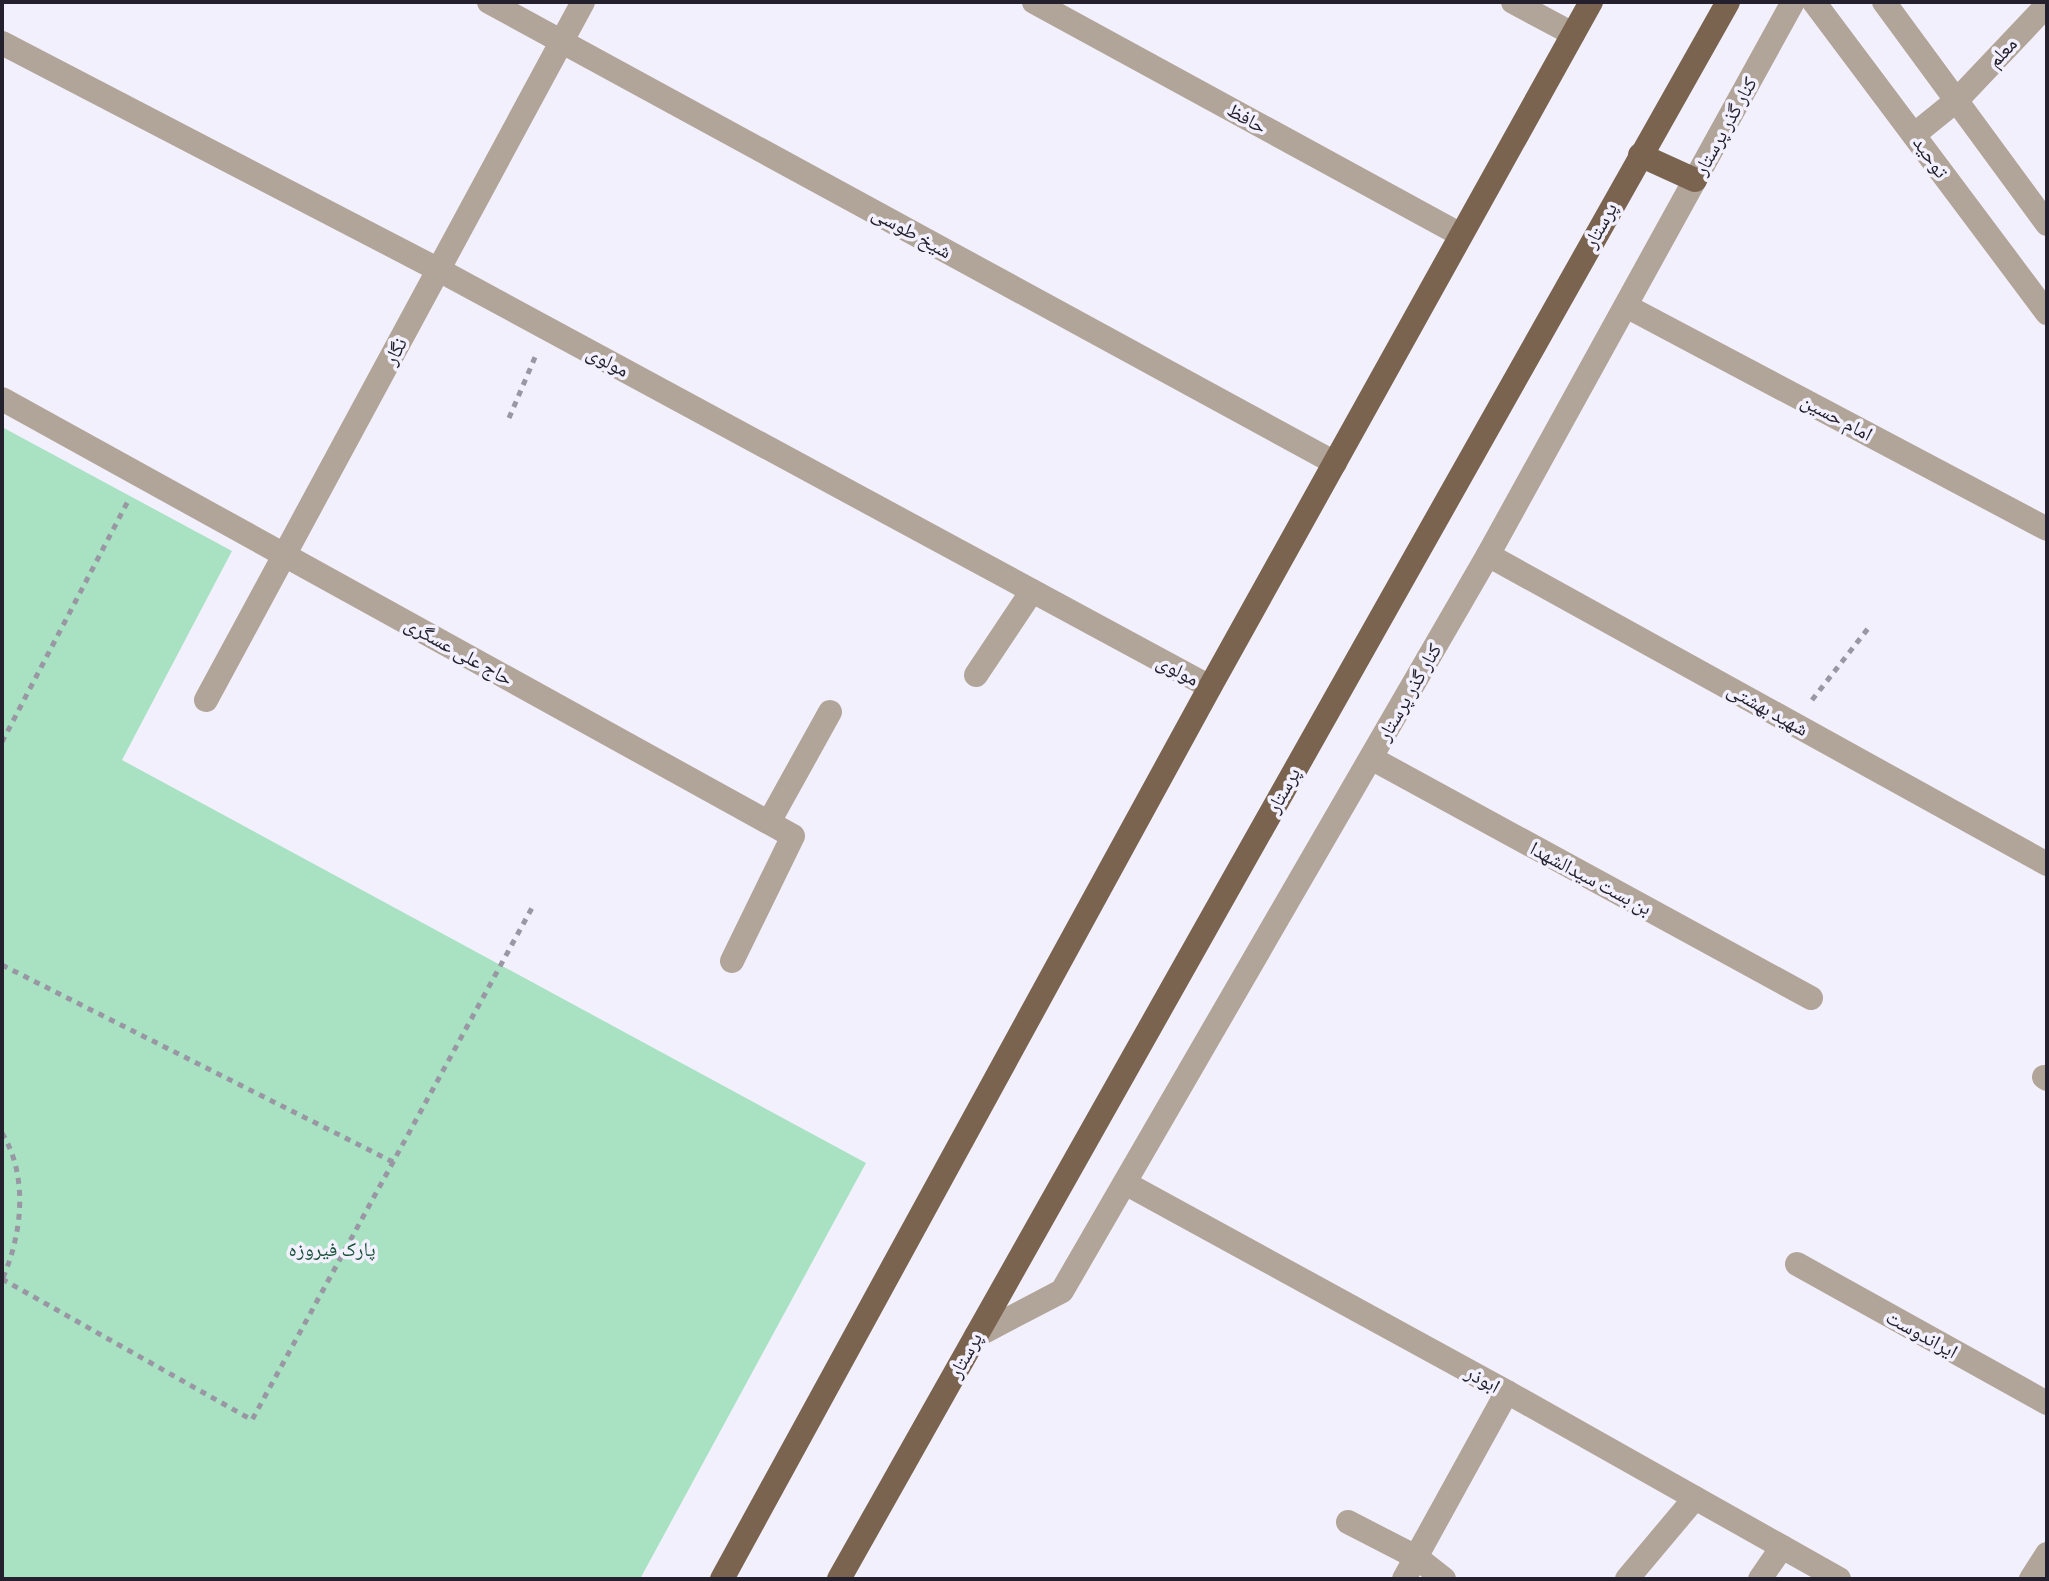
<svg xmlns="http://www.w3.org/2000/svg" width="2049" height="1581" font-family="Manrope,'Noto Naskh Arabic',sans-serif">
	<rect width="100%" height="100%" fill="#f3f0fe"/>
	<path fill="#a8e2c2" d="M2,427L232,551L122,760L866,1163L640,1579H2Z"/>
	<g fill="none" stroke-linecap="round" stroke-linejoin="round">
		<g stroke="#9a97a4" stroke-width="5" stroke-dasharray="6 6" stroke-linecap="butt">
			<path d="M509,418L536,355"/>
			<path d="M1812,700L1870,626"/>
			<path d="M2,742L128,501"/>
			<path d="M2,965L393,1162"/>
			<path d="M2,1133C29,1177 22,1235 2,1280"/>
			<path d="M2,1279L252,1420L533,906"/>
		</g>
		<g stroke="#b1a498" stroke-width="24">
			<path d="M489,2L1335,463"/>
			<path d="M1034,2L1461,235"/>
			<path d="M1513,2L1573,34"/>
			<path d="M1814,2L2047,313"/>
			<path d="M1884,2L2047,224"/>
			<path d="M2,43L439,270L1210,687"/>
			<path d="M1915,134L1957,100L2047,5"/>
			<path d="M1626,306L2047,529"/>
			<path d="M2,399L793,836L732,961"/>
			<path d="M1488,555L2047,864"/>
			<path d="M976,675L1032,591"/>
			<path d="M206,700L583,2"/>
			<path d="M1371,758L1811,998"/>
			<path d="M769,822L830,712"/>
			<path d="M2044,1077L2047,1079"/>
			<path d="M1125,1183L1507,1392L1839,1579"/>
			<path d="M1797,1264L2047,1403"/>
			<path d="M976,1336L1062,1291L1488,555L1793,2"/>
			<path d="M1348,1522L1416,1557L1444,1579"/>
			<path d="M1404,1579L1507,1392"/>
			<path d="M1627,1579L1695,1498"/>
			<path d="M1760,1579L1782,1547"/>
			<path d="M2031,1579L2047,1554"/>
		</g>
		<g stroke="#7a644f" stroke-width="24">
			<path d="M1640,155L1695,180"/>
			<path d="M722,1579L1210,687L1591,2"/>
			<path d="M839,1579L1728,2"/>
		</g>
	</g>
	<g text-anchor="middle" stroke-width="7" stroke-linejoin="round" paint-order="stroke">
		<g font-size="20" fill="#24202d" stroke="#f3f0fe">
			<text transform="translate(2002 52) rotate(-47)" y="7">معلم</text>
			<text transform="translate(1247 118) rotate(29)" y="7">حافظ</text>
			<text transform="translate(1725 126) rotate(-61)" y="7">کنار گذر پرستار</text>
			<text transform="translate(1931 157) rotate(55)" y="7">توحید</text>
			<text transform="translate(1600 225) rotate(-61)" y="7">پرستار</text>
			<text transform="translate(912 232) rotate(29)" y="7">شیخ طوسی</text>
			<text transform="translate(395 351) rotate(-62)" y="7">نگار</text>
			<text transform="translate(608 361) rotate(28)" y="7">مولوی</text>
			<text transform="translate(1837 417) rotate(28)" y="7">امام حسین</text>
			<text transform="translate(459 651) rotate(29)" y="7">حاج علی عسگری</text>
			<text transform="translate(1178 670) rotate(28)" y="7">مولوی</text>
			<text transform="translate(1409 692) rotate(-60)" y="7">کنار گذر پرستار</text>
			<text transform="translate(1768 709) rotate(29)" y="7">شهید بهشتی</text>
			<text transform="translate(1283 790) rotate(-61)" y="7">پرستار</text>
			<text transform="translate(1591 878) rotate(28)" y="7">بن بست سیدالشهدا</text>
			<text transform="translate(1922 1334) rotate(29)" y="7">ایراندوست</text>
			<text transform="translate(965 1355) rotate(-61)" y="7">پرستار</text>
			<text transform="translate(1483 1379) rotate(29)" y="7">ابوذر</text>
		</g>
		<g font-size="20" fill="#175137" stroke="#f3f0fe">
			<text x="332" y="1256">پارک فیروزه</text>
		</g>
	</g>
	<rect width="2049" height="1581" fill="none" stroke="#24202d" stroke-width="8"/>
</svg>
